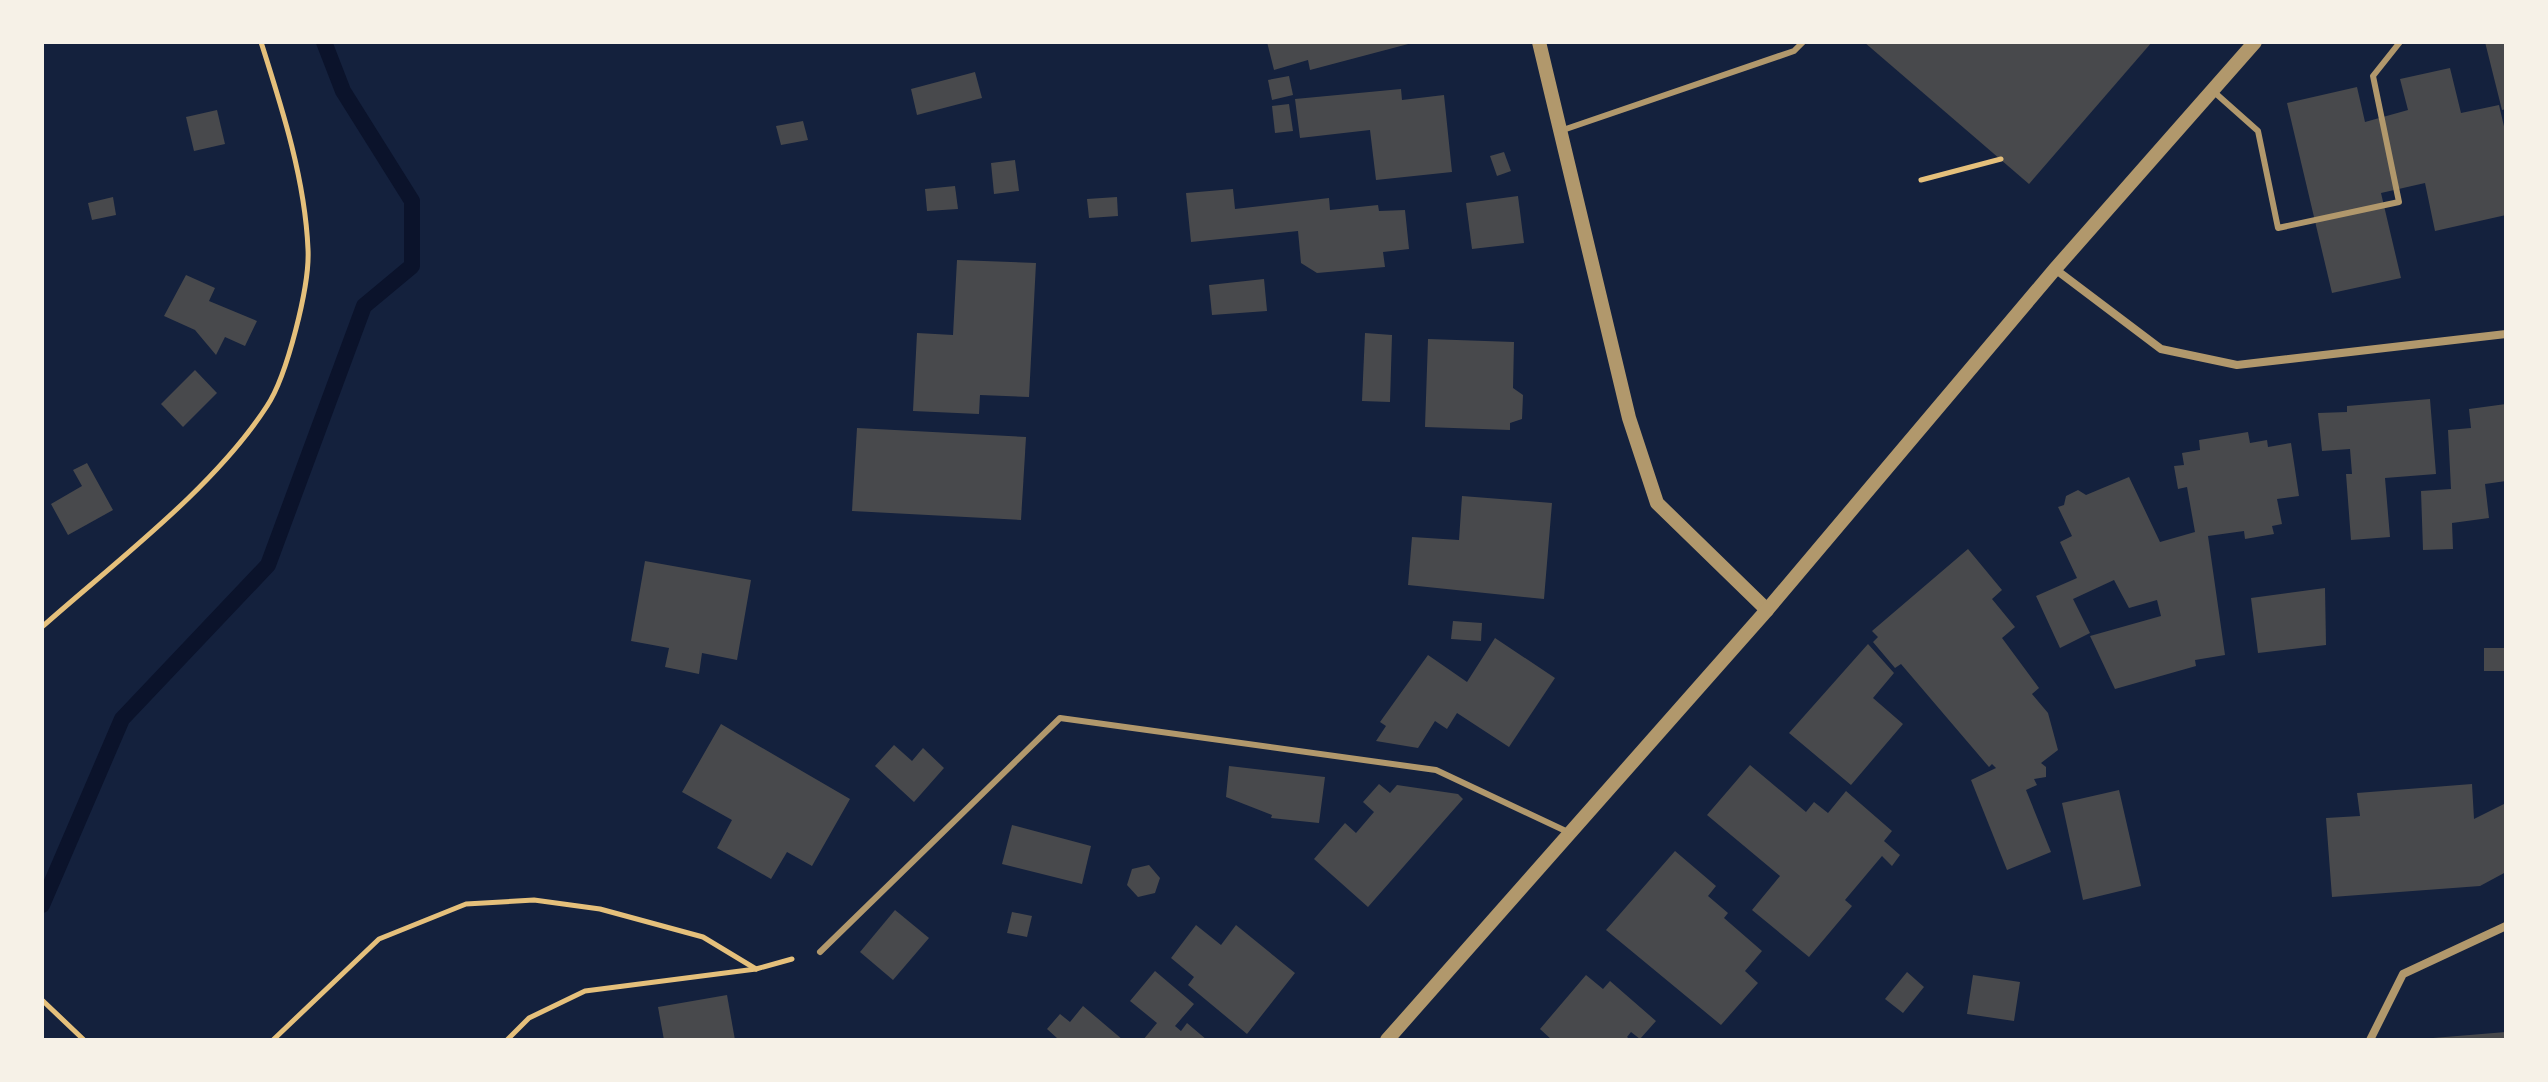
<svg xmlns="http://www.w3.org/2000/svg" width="2548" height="1082" font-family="Roboto,sans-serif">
	<rect width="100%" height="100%" fill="#14213d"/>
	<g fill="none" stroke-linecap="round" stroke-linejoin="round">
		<path stroke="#0b132b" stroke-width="16" d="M42,905L122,719L268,565L364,306L412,266V201L343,91L324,42"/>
	</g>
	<g fill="#48494c">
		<path d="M1267,42H1412V43L1310,70L1308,60L1274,70Z"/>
		<path d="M1864,42H2152L2029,184Z"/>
		<path d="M2485,42H2506V109L2502,110Z"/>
		<path d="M2450,68L2461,113L2499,105L2506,135V215L2435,231L2425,183L2381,193L2401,278L2332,293L2287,103L2357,87L2365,122L2408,110L2400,79Z"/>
		<path d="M975,72L982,98L917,115L911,89Z"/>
		<path d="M1289,76L1293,95L1272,100L1268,80Z"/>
		<path d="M1401,89L1402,100L1444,95L1452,172L1376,180L1370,130L1300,138L1295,99Z"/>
		<path d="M1289,104L1293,131L1275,133L1272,106Z"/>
		<path d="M217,110L225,144L194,151L186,117Z"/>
		<path d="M803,121L808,140L781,145L776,126Z"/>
		<path d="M1504,152L1511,171L1497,176L1490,156Z"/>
		<path d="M1015,160L1019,191L994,194L991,163Z"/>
		<path d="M955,186L958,209L927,211L925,189Z"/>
		<path d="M1233,189L1235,209L1329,198L1330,210L1378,205L1379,211L1405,210L1409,249L1383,252L1385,267L1317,273L1301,263L1298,231L1191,242L1186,193Z"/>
		<path d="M1518,196L1524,243L1472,249L1466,203Z"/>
		<path d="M113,197L116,215L92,220L88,203Z"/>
		<path d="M1117,197L1118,216L1089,218L1087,199Z"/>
		<path d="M957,260L1036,263L1029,397L980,395L979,414L913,411L917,333L953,335Z"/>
		<path d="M186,275L215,288L209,301L257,321L245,346L225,337L216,355L195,330L164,316Z"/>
		<path d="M1264,279L1267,311L1212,315L1209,285Z"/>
		<path d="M1365,333L1392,335L1390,402L1362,401Z"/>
		<path d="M1428,339L1514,342L1513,388L1523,395L1522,419L1510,423V430L1425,427Z"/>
		<path d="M195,370L217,393L183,427L161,404Z"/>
		<path d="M2430,399L2436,474L2385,478L2390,537L2351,540L2346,474H2352L2350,449L2322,451L2318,413L2347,412V406Z"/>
		<path d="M2506,404V481L2485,484L2489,518L2452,523L2453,549L2423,550L2421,491L2451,489L2448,430L2471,428L2469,409Z"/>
		<path d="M857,428L1026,437L1021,520L852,511Z"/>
		<path d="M2248,432L2250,443L2267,440L2268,447L2291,443L2299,496L2277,499L2282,524L2272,526L2274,534L2245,539L2244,531L2208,536L2225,655L2195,660L2196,666L2115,689L2090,636L2161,616L2157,600L2129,608L2114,580L2073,599L2090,633L2060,648L2036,596L2077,578L2060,542L2072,536L2058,507L2064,505L2066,496L2078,490L2086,495L2129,477L2160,542L2195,532L2187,487L2178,489L2174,466L2184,465L2182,453L2200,450L2199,440Z"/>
		<path d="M87,463L113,510L68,535L51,504L82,486L73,470Z"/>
		<path d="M1462,496L1552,503L1544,599L1408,585L1412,537L1459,540Z"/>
		<path d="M1968,549L2002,590L1992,599L2015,627L2002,638L2039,688L2032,694L2048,713L2058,750L2041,763L2046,767V777L2034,779L2037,785L2026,790L2051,852L2007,870L1971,780L1996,768L1992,764L1989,767L1901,664L1895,668L1873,642L1878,637L1872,631Z"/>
		<path d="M645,561L751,580L737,660L702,653L699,674L665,667L669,648L631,641Z"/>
		<path d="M2325,588L2326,645L2258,653L2251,598Z"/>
		<path d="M1453,621L1482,623L1481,641L1451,639Z"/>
		<path d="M1495,638L1555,678L1509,747L1457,713L1447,729L1435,721L1418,748L1376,741L1386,726L1380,722L1428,655L1467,682Z"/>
		<path d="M1868,644L1894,673L1873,698L1903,724L1851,785L1789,733Z"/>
		<rect x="2484" y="648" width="22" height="23"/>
		<path d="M721,724L850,799L812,866L787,852L771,879L717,848L732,820L682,792Z"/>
		<path d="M894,745L912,761L923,748L944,768L914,802L875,766Z"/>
		<path d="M1750,765L1806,812L1814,802L1828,813L1846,791L1892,831L1884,841L1900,855L1892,866L1882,856L1845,900L1852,906L1809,957L1752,910L1780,876L1707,815Z"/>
		<path d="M1229,766L1325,777L1319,823L1271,818L1272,815L1226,797Z"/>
		<path d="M1379,784L1390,793L1397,785L1458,794L1463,799L1368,907L1314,859L1345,823L1356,833L1374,812L1363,802Z"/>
		<path d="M2472,784L2474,819L2506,803V872L2480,886L2332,897L2326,818L2360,816L2357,793Z"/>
		<path d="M2119,790L2141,886L2083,900L2062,803Z"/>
		<path d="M1012,825L1091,846L1082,884L1002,864Z"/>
		<path d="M1675,851L1716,886L1708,896L1728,913L1724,918L1762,951L1745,971L1758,983L1721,1025L1606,930Z"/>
		<path d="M1149,865L1160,878L1155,893L1138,897L1127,885L1132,869Z"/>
		<path d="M895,910L929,938L893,980L860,952Z"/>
		<path d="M1012,912L1032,916L1027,937L1007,933Z"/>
		<path d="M1196,925L1221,945L1236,925L1295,973L1247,1034L1188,985L1194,977L1171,958Z"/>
		<path d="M1155,971L1194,1004L1175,1026L1181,1031L1187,1023L1207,1040H1143L1157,1023L1130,1001Z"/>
		<path d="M1907,972L1924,987L1903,1013L1885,999Z"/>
		<path d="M1586,975L1603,989L1610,981L1656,1021L1640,1039L1631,1032L1627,1037L1631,1040H1552L1540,1029Z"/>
		<path d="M1973,975L2020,982L2014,1021L1967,1014Z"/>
		<path d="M727,995L735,1040H664L658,1007Z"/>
		<path d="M1083,1006L1123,1040H1055L1057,1038L1047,1029L1060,1014L1070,1022Z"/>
		<path d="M2506,1032V1040H2433V1038Z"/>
	</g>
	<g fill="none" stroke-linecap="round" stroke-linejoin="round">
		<g stroke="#e5c07b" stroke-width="5">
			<path d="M1921,180L2001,159"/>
			<path d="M42,627C115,562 214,488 267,406C287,376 310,285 308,249C305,179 282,108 261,42"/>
			<path d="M42,1000L84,1040"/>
			<path d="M273,1040L379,939L466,904L534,900L600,909L703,937L756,969"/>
			<path d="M507,1040L529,1018L585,991L756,969L792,959"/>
		</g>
		<g stroke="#b1986c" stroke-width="6">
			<path d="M2213,91L2258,131L2278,228L2399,202L2373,76L2400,42"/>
			<path d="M1560,131L1794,51L1803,42"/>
			<path d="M820,952L1060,718L1436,770L1570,833"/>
		</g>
		<g stroke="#b1986c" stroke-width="8">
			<path d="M2055,269L2161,349L2237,365L2506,334"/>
			<path d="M2370,1040L2403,974L2506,926"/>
		</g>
		<g stroke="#b1986c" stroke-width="14">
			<path d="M1539,42L1629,418L1657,503L1767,610"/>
			<path d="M1387,1040L1767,610L2055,269L2255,42"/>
		</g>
	</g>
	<rect width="2548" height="1082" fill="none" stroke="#f6f1e7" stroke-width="88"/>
</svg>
